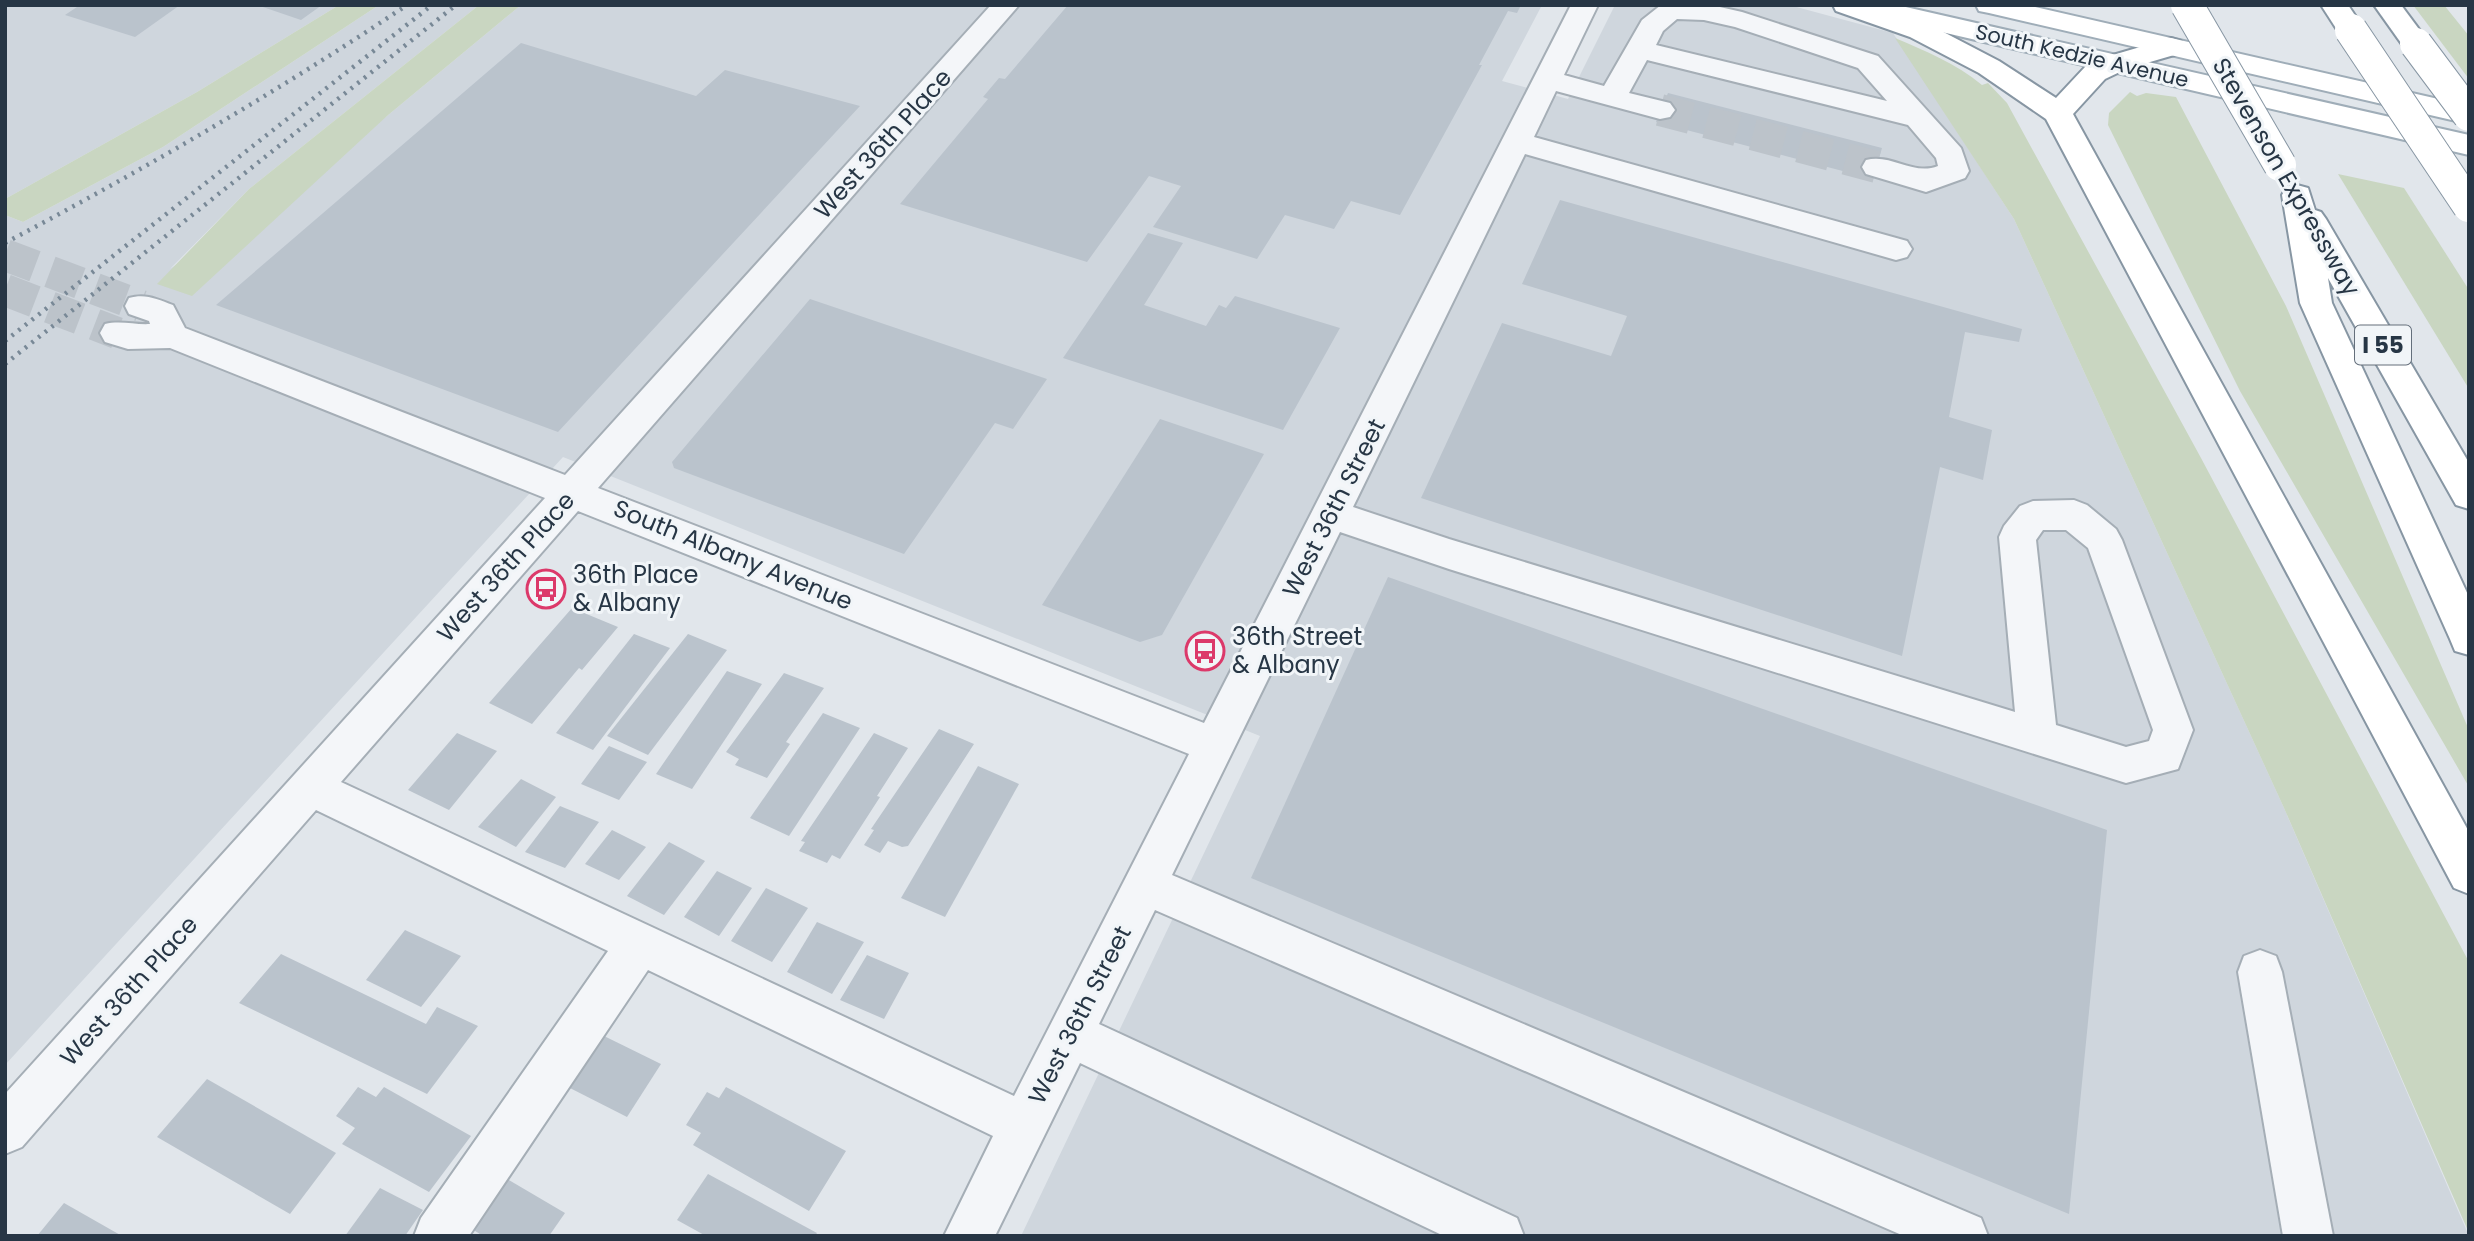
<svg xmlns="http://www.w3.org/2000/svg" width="2474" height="1241" font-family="Poppins,sans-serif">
	<rect width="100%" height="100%" fill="#e1e6eb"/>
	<g fill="#cfd6dd">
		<path d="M5,5H339L197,92L5,199Z"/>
		<path d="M379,5H479L249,189L170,269L387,116L521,5H1542L1502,81L1568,99L1615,5H1789L1893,33L2014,219L2284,808L2469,1236H1021L1260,736L563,457L5,1065V215L23,222L163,147Z"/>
	</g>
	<g fill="#c9d6c1">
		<path d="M339,5H379L163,147L23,222L5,215V199L197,92Z"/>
		<path d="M479,5H521L387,116L192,296L157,284L249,189Z"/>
		<path d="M2413,5H2444L2469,36V79Z"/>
		<path d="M1895,38C1925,51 1956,63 1982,85L1988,83L2007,103L2201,458L2469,962V1233L2284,808L2014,219Z"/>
		<path d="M2130,92L2137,96L2146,93L2176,97L2286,306L2469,730V787L2240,391L2108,125L2109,113Z"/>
		<path d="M2338,174L2404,188L2469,290V389Z"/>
	</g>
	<g fill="#bac3cc">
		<path d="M80,5H180L135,37L65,15Z"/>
		<path d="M257,5H322L301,20Z"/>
		<path d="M1068,5H1521L1517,13L1508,11L1479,65H1482L1400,215L1351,201L1334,229L1285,215L1257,259L1153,227L1181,186L1149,176L1087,262L900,204L988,99L983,97L999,78L1005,79Z"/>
		<path d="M521,43L696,96L725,70L860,106L558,432L216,305Z"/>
		<path d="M1668,93L1882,148L1873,179L1656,122Z"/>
		<path d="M1560,200L2022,329L2019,342L1965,332L1949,417L1992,430L1983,480L1940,467L1902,656L1421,498L1502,323L1611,356L1627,316L1522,284Z"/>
		<path d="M1148,233L1183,243L1144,305L1206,326L1219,305L1226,308L1235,296L1340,328L1283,430L1063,358Z"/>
		<path d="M810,299L1047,379L1013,429L995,423L904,554L674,468L672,462Z"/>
		<path d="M1160,419L1264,454L1162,635L1140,642L1042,605Z"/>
		<path d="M1388,577L2107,830L2069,1214L1251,878Z"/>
		<path d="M572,608L618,627L582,670L579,668L532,724L489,703Z"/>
		<path d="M634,634L670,648L593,750L556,733Z"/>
		<path d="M688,634L727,650L648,755L607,736Z"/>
		<path d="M727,671L762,684L692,789L656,774Z"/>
		<path d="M784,673L824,688L786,742L790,744L767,778L735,765L739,759L726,752Z"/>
		<path d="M823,713L860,728L789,836L750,818Z"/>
		<path d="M939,729L974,744L908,846L902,847L888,841L880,853L864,845L874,830L871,829Z"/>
		<path d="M457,733L497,751L449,810L408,790Z"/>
		<path d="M874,733L908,748L877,796L880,797L840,859L832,855L827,863L799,851L805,842L801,841Z"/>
		<path d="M609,746L647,762L619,800L581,784Z"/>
		<path d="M978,766L1019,784L945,917L901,898Z"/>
		<path d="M521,779L556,797L516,847L478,827Z"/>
		<path d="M560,806L599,822L565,868L525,852Z"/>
		<path d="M612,830L646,847L619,880L585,864Z"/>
		<path d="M669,842L705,861L664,915L627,896Z"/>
		<path d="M717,871L752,888L719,936L684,917Z"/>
		<path d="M766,888L808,908L772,962L731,941Z"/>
		<path d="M817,922L864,942L832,994L787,972Z"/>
		<path d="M405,930L461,956L421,1007L366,980Z"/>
		<path d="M281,954L426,1024L437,1007L478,1026L427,1094L239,1003Z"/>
		<path d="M867,955L909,973L884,1019L840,1000Z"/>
		<path d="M602,1035L661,1064L627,1117L566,1086Z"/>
		<path d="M207,1079L336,1153L290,1214L157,1137Z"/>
		<path d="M358,1087L376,1097L384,1087L471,1136L429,1192L342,1144L355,1128L336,1116Z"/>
		<path d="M726,1087L846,1151L809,1211L693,1145L701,1133L686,1125L707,1092L719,1098Z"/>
		<path d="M708,1174L817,1233L815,1236H706L677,1220Z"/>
		<path d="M507,1179L565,1213L549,1236H483L472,1229Z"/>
		<path d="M380,1188L423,1210L405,1236H345Z"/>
		<path d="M64,1203L122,1236H37Z"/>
	</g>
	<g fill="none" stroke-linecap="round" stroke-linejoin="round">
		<g stroke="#bcc3ca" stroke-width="32" stroke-dasharray="32 16" stroke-linecap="butt">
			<path d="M1660,110L1877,167"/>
			<path d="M5,255L141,306"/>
			<path d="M5,290L117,333"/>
		</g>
		<defs>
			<g id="minor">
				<path d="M991,5H1019L598,488L1204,723L1571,5H1598L1564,75L1604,86L1642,20L1661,5H1711L1742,12L1878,56L1961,148L1969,171L1965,178L1926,192L1866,174L1862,167L1866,160C1891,153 1913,176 1938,166L1936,158L1908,125L1647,60L1629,93L1670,103L1675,110L1670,117L1660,119L1556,91L1534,137L1907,241L1912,249L1907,257L1896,260L1525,154L1353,507L1449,539L2015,712L1999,537L2004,526L2020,506L2033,501L2074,500L2087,505L2116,529L2122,540L2193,730L2178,769L2126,783L1449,569L1340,532L1172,875L1981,1218L1988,1236H1904L1155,910L1099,1024L1517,1218L1524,1236H1444L1080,1063L995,1236H944L993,1136L648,970L469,1236H414L421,1218L608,951L316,810L22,1147L5,1154V1094L545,498L170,348L128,349L105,342L100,333L105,324C120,320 135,325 150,324L149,321L129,314L125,306L129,298C145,293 157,299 173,305L185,328L565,475ZM1677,19L1704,20L1735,27L1858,68L1887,101L1656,45L1663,31ZM578,511L1189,754L1014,1096L341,782ZM2043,530H2066L2088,548L2153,730L2149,741L2126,747L2056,725L2036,540Z"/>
				<path d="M2260,950L2276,956L2282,972L2333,1236H2283L2238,972L2244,956Z"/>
			</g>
			<g id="major">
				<path d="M1847,5H1897L2469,135V155L1860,13L1850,11Z"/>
				<path d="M1976,5H2026L2469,106V124L1989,13L1979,11Z"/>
			</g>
			<g id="highway">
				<path d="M1833,5H1873L1930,25L1999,61L2056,98L2085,67L2106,57L2171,38L2181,41L2185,47L2181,53L2126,69L2105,79L2073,114L2469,832V894L2454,888L2046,119L1979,73L1910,37L1836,11Z"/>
				<path d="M2321,5H2348L2365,30L2361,36L2351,38L2341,36Z"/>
				<path d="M2374,5H2401L2430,44L2426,50L2416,53L2406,50Z"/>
				<path d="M2297,185L2308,188L2315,210L2321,212L2326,219L2469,463V509L2456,505L2328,278L2332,303L2469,597V655L2455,651L2450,639L2300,303L2282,195L2286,188Z"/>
			</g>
		</defs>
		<use href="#minor" stroke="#a5aeb6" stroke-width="4"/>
		<use href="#major" stroke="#9fadb8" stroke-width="4"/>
		<use href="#highway" stroke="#8796a3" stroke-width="4"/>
		<use href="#minor" fill="#f4f6f9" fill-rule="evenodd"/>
		<use href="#major" fill="#fff" fill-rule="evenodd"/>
		<use href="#highway" fill="#fff" fill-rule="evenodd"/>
		<g stroke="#788896" stroke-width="4.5" stroke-dasharray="2.5 6" stroke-linecap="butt">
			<path d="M5,243C143,170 277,92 407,5"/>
			<path d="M5,341L432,5"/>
			<path d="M5,364L456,5"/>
		</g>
		<defs>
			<g id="highway-bridge">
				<path d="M2187,5L2280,165"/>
				<path d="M2351,30L2469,206"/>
				<path d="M2416,44L2469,115"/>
			</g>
		</defs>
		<use href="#highway-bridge" stroke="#8796a3" stroke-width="34" stroke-linecap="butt"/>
		<use href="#highway-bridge" stroke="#fff" stroke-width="32"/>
	</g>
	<defs>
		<symbol id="bus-ring" viewBox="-11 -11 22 22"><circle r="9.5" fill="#f1f5f8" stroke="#dc396a" stroke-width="1.5"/><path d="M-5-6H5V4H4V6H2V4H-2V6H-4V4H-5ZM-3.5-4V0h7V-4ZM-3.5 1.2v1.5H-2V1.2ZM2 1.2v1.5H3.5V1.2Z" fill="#dc396a"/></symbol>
	</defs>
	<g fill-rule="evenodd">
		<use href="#bus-ring" x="524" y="567" width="44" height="44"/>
		<use href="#bus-ring" x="1183" y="629" width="44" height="44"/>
	</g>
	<g text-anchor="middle" stroke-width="6" stroke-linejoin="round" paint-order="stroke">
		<g font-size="21" fill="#273645" stroke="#f1f5f8">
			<text transform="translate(2082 56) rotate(13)" y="7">South Kedzie Avenue</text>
		</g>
		<rect fill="#f1f5f8" stroke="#646f7b" stroke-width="2" x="2355" y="325.5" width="56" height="39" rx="5"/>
		<g font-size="23" font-weight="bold" fill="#273645">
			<text x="2383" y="353">I 55</text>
		</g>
		<g font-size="24" fill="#273645" stroke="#f1f5f8">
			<text transform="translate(883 144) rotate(-48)" y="8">West 36th Place</text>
			<text transform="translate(2286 177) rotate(60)" y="8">Stevenson Expressway</text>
			<text transform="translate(1334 508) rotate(-63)" y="8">West 36th Street</text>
			<text transform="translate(733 555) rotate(22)" y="8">South Albany Avenue</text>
			<text transform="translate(506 567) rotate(-48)" y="8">West 36th Place</text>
			<text transform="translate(129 991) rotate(-48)" y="8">West 36th Place</text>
			<text transform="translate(1080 1015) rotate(-63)" y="8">West 36th Street</text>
		</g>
		<g font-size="24" fill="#273645" stroke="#f1f5f8" text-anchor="start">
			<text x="573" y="583">36th Place<tspan x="573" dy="28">&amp; Albany</tspan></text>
			<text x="1232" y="645">36th Street<tspan x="1232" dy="28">&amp; Albany</tspan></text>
		</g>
	</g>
	<rect width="2474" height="1241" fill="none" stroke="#273645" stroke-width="14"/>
</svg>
